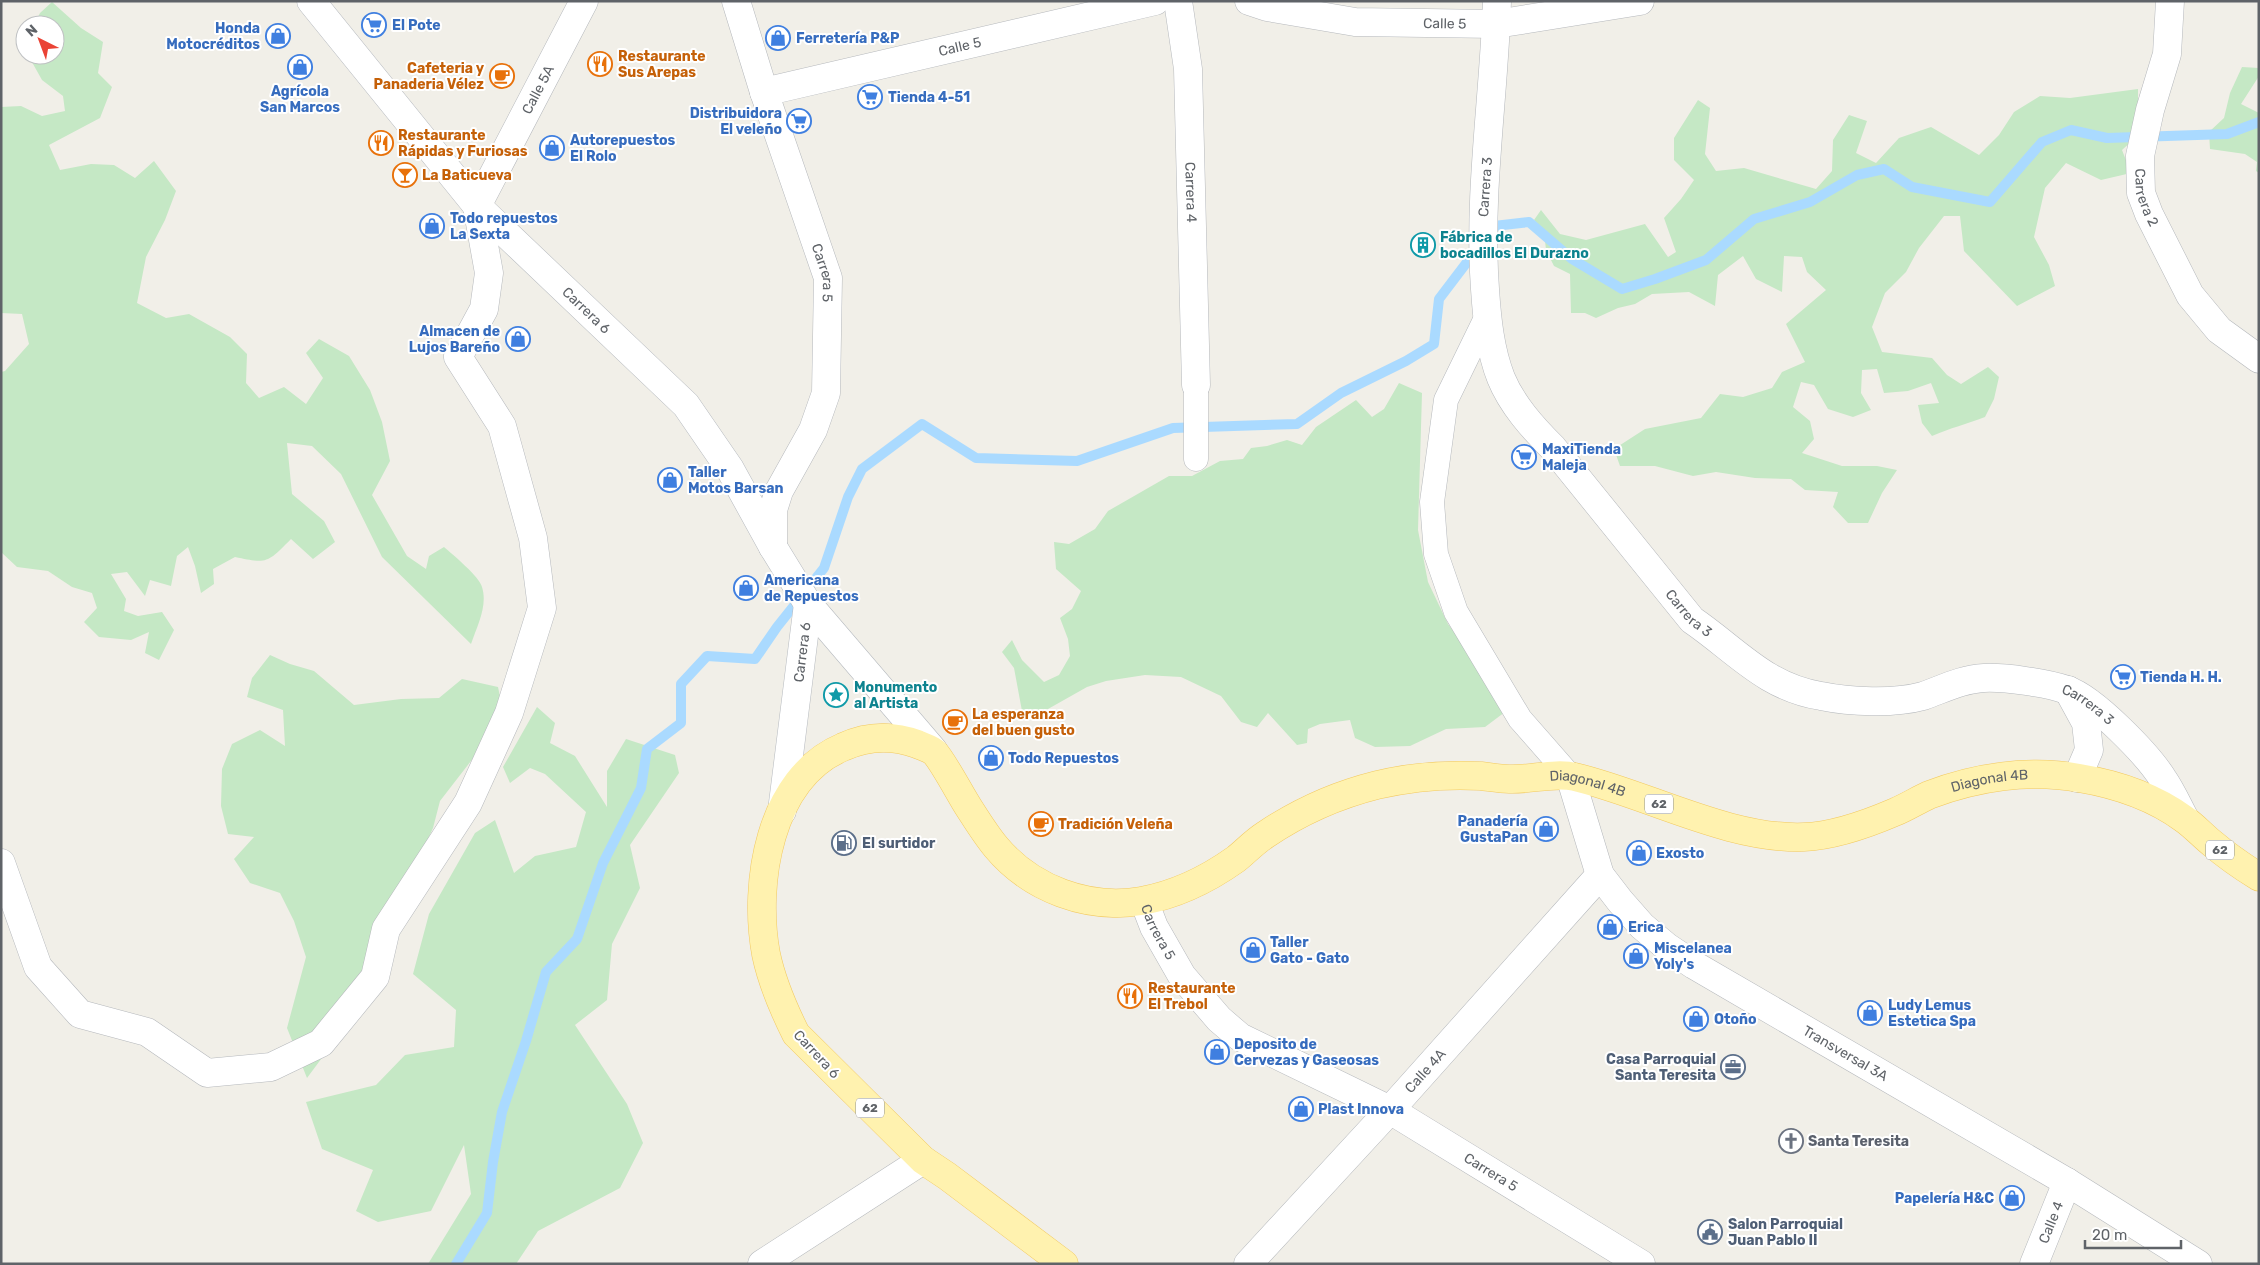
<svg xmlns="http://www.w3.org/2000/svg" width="2260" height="1265" font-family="Rubik,sans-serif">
	<rect width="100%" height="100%" fill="#f1efe8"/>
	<g fill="#c5e8c5">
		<path d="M52,2L81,28L103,42L98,73L112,87L100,118L49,145L60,170L91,164L114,165L135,178L154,161L176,191L165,220L146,257L137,303L166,318L189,314L230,337L247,354L246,383L259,398L284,387L306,404L323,378L306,353L319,339L349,356L370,390L382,422L390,461L372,495L407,556L426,569L429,556L444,547C452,554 480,577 482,587C488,606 477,626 471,644L382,557L341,474L312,446L287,443L292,494L324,521L335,542L313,559L291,539C267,563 268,564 235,557L213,569L214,584L201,593L195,566L188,547L177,556L171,586L150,580L145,596L127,572L111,574L126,599L124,611L138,616L162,612L174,630L159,660L145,653L149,632L131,640L99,637L84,622L97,608L92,593L72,587L48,571L17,567L1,552V372L5,371L29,344L22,314L1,313V107L21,106L42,116L65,111L63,96L42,80L28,55H55V25H34L40,13Z"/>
		<path d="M2242,67L2259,68V76L2241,104L2259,113V173L2256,171L2257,162L2245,154L2210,149L2209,132L2224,118L2230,93Z"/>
		<path d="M2138,89V121L2134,139L2122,150L2131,173L2101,180L2066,163L2045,188L2034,237L2049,265L2055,286L2017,306L1964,251L1960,216H1944L1919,248L1906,272L1885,293L1872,327L1882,352L1932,358L1947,375L1961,384L1988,367L1999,377L1994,399L1985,417C1967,424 1950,428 1932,436L1922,423L1918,405L1939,403L1931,383L1908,391L1884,393L1877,369L1862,370L1861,393L1871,410L1853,417L1828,409L1814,385L1801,382L1793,407L1810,421L1814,439L1802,453L1842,466H1877L1897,470L1882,493L1868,523H1848L1833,507L1838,492L1805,490L1791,479L1755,478L1716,472L1693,476L1655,466H1620L1614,449L1645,429L1701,418L1720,394L1743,397L1772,388L1782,372L1805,362L1786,324L1826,290L1807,272L1802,257L1784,256L1782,292L1756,279L1743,256L1718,275L1715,306L1689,292L1652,294L1635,304L1618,308L1596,318L1585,313H1571L1570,274L1554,266L1546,250L1544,231L1534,220L1541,210L1560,234L1586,240L1645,224L1668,257L1676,252L1664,218L1681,199L1694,180L1674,160V138L1698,100L1710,108L1705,154L1716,171L1744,168L1816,189L1832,171L1833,140L1849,115L1867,121L1856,153L1876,163L1899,138L1931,127L1979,155L1999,135L2014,112L2040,96L2070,98Z"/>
		<path d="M1399,383L1422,393L1418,530L1428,582L1448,624L1482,668L1505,712L1485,727L1446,729L1410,746L1375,747L1355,738L1350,720L1320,724L1308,729L1307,743L1297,745L1268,713L1257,727L1241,722L1221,696L1181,677L1145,675L1106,681L1087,687L1048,709L1022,711L1014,668L1002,652L1012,640L1022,660L1044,682L1059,675L1070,656L1068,639L1060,618L1072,609L1081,591L1056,569L1054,542L1069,544L1095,529L1108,511L1169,476H1192L1220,461L1243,459L1251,448L1267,446L1287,440L1302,445L1316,427L1356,400L1372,417L1384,409Z"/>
		<path d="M270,655L290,664L314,671L354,705L401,699L439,698L462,679L498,687L503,711L481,748L440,801L433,828L333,1043L307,1078L287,1028L306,957L294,921L280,893L250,883L234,859L254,837L228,834L221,806L222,769L232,744L260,730L285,746L283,710L247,697L252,678Z"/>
		<path d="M537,707L555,723L550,743L575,756L607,807V771L626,739L675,755L679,773L630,845L640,888L612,944L607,1000L575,1025L627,1104L643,1143L620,1188L538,1231L516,1264H428L471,1194L464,1145L431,1211L378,1222L356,1211L373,1170L322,1149L306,1102L376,1085L405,1055L454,1047L456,1010L413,974L429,914L475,833L495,820L514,873L535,856L576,847L586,812L545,774L530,768L510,783L503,767Z"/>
	</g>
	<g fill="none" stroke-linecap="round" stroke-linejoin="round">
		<g stroke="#aadaff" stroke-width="10">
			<path d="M1489,233L1494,226L1529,222L1572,259L1622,289L1655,279L1706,260L1754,219L1810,202L1857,175L1884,169L1912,187L1990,202L2042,142L2071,130L2107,138L2227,134L2259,122"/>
			<path d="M456,1264L487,1213L493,1162L502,1112L526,1041L546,972L577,939L603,863L641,788L647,749L681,723V684L707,656L755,659L777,627L824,568L848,497L862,469L922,424L976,458L1077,461L1173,428L1297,424L1341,393L1406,361L1434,344L1439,299L1477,249"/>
		</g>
		<defs>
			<g id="pedestrian">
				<path d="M1487,316L1446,400L1432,502L1436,554L1456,612L1520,719L1570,776"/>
				<path d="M1196,459V385"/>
			</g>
			<g id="minor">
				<path id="s1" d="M736,1L764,92L828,278L826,393L813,430L779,491L773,510V547"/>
				<path id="s2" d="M1178,1L1188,69L1196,385"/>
				<path id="s3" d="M1249,1L1267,7L1355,22L1496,24L1640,1"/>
				<path id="s4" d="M2170,1L2167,54L2150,110L2140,156L2141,193L2149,214L2190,295L2219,330L2259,359"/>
				<path id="s5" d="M764,92L1155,1"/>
				<path d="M2068,690L2086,723L2089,750L2077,778"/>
				<path id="s6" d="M1570,776L1600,875L1620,901L1642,926L1667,947L1694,965L2067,1182L2198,1264"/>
				<path id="s7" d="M1,863L38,967L80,1014L147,1032L207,1073L271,1067L321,1043L375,977L386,929L468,803L509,713L542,608L533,538L502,426L458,357L484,309L489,273L477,206L584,1"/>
				<path d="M762,1264L923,1160"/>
				<path id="s8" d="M1248,1264L1390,1110L1600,875"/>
				<path id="s9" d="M2034,1264L2067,1182"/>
			</g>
			<g id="tertiary">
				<path id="s10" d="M1497,1C1494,97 1478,193 1485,289C1487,319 1490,350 1501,378C1512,405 1533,428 1553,448L1692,620C1736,650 1765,687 1821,696C1850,702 1894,704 1923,696C1943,689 1962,679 1984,678C2005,677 2047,683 2067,690C2094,699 2148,755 2163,779C2172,792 2178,806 2185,819"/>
				<path id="s11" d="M1144,901L1154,927L1182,976L1219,1019L1240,1037L1390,1110L1641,1264"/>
			</g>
			<g id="secondary">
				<path id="s12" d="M311,1L477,206L686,405L730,469L773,547L808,604L933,750"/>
				<path id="s13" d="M782,811L808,604"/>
			</g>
			<g id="primary">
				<path id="s14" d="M1064,1264L947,1176L923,1160L796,1034C783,1008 772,983 766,954C753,884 769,778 843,747C867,736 892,735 917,744C921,746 931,749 934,752C943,761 961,796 969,808C978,822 986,835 996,847C1031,889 1088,910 1141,901C1175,895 1208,879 1236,859C1246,851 1254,842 1265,835C1299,812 1337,795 1377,785C1411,777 1446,774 1481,776C1490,777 1500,779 1509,779C1531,780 1555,772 1575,777C1647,794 1729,840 1804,837C1834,836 1867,824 1895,812C1907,807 1918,800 1929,795C1976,777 2029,769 2079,778C2115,784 2154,797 2184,819C2194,826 2203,836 2213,844C2227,856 2243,867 2259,877"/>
			</g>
		</defs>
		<use href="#pedestrian" stroke="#b5b8bc" stroke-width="25"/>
		<use href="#minor" stroke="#b5b8bc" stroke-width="29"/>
		<use href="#tertiary" stroke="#b5b8bc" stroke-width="29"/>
		<use href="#secondary" stroke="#b6babf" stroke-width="29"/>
		<use href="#primary" stroke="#f2c960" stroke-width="29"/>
		<use href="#pedestrian" stroke="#fff" stroke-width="24"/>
		<use href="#minor" stroke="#fff" stroke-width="28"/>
		<use href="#tertiary" stroke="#fff" stroke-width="28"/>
		<use href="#secondary" stroke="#fff" stroke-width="28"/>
		<use href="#primary" stroke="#fff2af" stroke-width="28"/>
	</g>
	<defs>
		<symbol id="supermarket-ring" viewBox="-11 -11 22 22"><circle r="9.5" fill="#fff" stroke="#3f7fe0" stroke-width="1.5"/><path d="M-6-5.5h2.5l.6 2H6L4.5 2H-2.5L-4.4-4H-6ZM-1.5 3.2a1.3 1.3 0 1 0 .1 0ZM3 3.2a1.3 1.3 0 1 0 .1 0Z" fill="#3f7fe0"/></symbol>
		<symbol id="shop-ring" viewBox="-11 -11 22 22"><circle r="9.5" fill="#fff" stroke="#3f7fe0" stroke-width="1.5"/><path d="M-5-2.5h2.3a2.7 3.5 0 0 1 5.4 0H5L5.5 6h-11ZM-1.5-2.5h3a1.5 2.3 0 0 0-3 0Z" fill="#3f7fe0"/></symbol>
		<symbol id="restaurant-ring" viewBox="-11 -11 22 22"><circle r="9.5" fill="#fff" stroke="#e8710a" stroke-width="1.5"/><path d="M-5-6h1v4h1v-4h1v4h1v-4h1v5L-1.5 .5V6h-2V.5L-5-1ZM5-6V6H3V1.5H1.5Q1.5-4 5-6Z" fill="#e8710a"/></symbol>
		<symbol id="cafe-ring" viewBox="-11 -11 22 22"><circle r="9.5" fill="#fff" stroke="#e8710a" stroke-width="1.5"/><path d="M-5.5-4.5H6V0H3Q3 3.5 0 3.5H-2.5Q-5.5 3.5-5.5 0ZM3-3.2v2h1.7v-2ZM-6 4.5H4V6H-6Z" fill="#e8710a"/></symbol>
		<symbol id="bar-ring" viewBox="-11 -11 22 22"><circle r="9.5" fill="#fff" stroke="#e8710a" stroke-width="1.5"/><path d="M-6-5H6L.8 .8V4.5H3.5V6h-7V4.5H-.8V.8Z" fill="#e8710a"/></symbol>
		<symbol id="building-ring" viewBox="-11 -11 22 22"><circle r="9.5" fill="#fff" stroke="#0f9aa8" stroke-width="1.5"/><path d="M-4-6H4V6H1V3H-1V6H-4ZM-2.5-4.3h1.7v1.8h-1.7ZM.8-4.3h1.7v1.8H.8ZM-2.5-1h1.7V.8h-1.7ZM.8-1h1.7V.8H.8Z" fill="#0f9aa8"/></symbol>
		<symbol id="sight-ring" viewBox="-11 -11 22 22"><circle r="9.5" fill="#fff" stroke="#0f9aa8" stroke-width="1.5"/><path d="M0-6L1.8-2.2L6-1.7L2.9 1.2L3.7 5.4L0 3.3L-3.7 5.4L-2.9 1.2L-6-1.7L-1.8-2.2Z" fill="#0f9aa8"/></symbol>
		<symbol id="fuel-ring" viewBox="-11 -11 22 22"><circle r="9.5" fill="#fff" stroke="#5c6f8a" stroke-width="1.5"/><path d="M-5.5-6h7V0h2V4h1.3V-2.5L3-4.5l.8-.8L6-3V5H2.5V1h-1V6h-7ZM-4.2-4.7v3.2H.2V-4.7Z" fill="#5c6f8a"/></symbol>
		<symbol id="office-ring" viewBox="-11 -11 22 22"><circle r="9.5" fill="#fff" stroke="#5c6f8a" stroke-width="1.5"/><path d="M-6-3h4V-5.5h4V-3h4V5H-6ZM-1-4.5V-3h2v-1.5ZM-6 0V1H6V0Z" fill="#5c6f8a"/></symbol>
		<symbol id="church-ring" viewBox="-11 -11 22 22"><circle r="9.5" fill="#fff" stroke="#6b7280" stroke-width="1.5"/><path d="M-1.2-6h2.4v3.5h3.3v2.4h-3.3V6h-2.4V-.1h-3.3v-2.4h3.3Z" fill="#6b7280"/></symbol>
		<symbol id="civic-ring" viewBox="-11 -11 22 22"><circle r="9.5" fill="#fff" stroke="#5c6f8a" stroke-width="1.5"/><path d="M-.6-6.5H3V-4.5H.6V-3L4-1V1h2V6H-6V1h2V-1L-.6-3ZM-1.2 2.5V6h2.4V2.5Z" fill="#5c6f8a"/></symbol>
	</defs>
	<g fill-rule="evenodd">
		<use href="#supermarket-ring" x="360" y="11" width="28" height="28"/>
		<use href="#shop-ring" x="264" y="22" width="28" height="28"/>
		<use href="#shop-ring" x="764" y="24" width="28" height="28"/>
		<use href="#restaurant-ring" x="586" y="50" width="28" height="28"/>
		<use href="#shop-ring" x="286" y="53" width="28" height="28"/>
		<use href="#cafe-ring" x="488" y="62" width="28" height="28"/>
		<use href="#supermarket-ring" x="856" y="83" width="28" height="28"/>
		<use href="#supermarket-ring" x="785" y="107" width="28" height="28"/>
		<use href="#restaurant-ring" x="367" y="129" width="28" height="28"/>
		<use href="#shop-ring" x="538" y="134" width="28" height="28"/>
		<use href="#bar-ring" x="391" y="161" width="28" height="28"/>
		<use href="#shop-ring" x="418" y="212" width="28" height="28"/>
		<use href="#building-ring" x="1409" y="231" width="28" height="28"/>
		<use href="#shop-ring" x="504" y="325" width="28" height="28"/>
		<use href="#supermarket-ring" x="1510" y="443" width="28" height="28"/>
		<use href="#shop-ring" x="656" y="466" width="28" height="28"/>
		<use href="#shop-ring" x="732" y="574" width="28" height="28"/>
		<use href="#supermarket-ring" x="2109" y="663" width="28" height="28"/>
		<use href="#sight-ring" x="822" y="681" width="28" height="28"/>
		<use href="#cafe-ring" x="941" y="708" width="28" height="28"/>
		<use href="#shop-ring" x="977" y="744" width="28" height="28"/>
		<use href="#cafe-ring" x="1027" y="810" width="28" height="28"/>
		<use href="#shop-ring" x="1532" y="815" width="28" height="28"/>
		<use href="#fuel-ring" x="830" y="829" width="28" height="28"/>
		<use href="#shop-ring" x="1625" y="839" width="28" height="28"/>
		<use href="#shop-ring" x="1596" y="913" width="28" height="28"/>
		<use href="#shop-ring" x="1239" y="936" width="28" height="28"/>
		<use href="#shop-ring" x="1622" y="942" width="28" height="28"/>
		<use href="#restaurant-ring" x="1116" y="982" width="28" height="28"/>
		<use href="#shop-ring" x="1856" y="999" width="28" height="28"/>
		<use href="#shop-ring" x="1682" y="1005" width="28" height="28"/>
		<use href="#shop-ring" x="1203" y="1038" width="28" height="28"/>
		<use href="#office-ring" x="1719" y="1053" width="28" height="28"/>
		<use href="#shop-ring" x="1287" y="1095" width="28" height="28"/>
		<use href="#church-ring" x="1777" y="1127" width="28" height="28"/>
		<use href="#shop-ring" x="1998" y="1184" width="28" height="28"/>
		<use href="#civic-ring" x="1696" y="1218" width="28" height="28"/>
	</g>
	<g text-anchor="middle" stroke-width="4" stroke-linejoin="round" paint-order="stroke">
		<g fill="#fff" stroke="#8f9295" stroke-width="1">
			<rect x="1645" y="794.5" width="28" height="19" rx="4"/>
			<rect x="2206" y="840.5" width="28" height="19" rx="4"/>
			<rect x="856" y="1098.5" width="28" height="19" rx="4"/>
		</g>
		<g font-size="12" font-weight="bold" fill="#5f6368">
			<text x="1659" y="808">62</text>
			<text x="2220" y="854">62</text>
			<text x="870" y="1112">62</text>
		</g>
		<g font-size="14" fill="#5f6368" stroke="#fff">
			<text dy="5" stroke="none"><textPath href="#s3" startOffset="198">Calle 5</textPath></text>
			<text dy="5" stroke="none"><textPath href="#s5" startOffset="201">Calle 5</textPath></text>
			<text dy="5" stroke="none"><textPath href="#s7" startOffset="1488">Calle 5A</textPath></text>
			<text transform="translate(1485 187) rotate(-86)" y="5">Carrera 3</text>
			<text dy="5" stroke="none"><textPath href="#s2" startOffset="192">Carrera 4</textPath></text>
			<text dy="5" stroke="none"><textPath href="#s4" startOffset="201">Carrera 2</textPath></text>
			<text dy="5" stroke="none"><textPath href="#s1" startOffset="286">Carrera 5</textPath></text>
			<text dy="5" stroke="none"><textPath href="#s12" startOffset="415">Carrera 6</textPath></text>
			<text dy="5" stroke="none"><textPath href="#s10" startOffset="681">Carrera 3</textPath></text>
			<text dy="5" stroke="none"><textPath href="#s13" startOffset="160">Carrera 6</textPath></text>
			<text dy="5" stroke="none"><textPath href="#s10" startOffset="1116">Carrera 3</textPath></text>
			<text dy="5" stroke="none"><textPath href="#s14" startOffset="1945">Diagonal 4B</textPath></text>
			<text dy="5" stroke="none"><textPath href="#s14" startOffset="1525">Diagonal 4B</textPath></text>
			<text dy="5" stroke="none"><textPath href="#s11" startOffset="34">Carrera 5</textPath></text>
			<text dy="5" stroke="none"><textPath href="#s6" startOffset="410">Transversal 3A</textPath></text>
			<text transform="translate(817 1054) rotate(47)" y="5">Carrera 6</text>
			<text dy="5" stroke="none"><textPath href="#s8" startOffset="262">Calle 4A</textPath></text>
			<text dy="5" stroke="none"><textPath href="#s11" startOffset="454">Carrera 5</textPath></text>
			<text dy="5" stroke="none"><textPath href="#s9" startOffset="45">Calle 4</textPath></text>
		</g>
		<g font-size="14" font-weight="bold" fill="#366cbe" stroke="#fff" text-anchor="start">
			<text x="392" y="30">El Pote</text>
			<text x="260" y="33" text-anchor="end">Honda<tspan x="260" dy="16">Motocréditos</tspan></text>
			<text x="796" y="43">Ferretería P&amp;P</text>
			<text x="300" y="96" text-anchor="middle">Agrícola<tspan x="300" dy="16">San Marcos</tspan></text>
			<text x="888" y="102">Tienda 4-51</text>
			<text x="782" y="118" text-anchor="end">Distribuidora<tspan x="782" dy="16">El veleño</tspan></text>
			<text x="570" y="145">Autorepuestos<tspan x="570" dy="16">El Rolo</tspan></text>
			<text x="450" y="223">Todo repuestos<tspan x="450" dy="16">La Sexta</tspan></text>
			<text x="500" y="336" text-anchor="end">Almacen de<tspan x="500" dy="16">Lujos Bareño</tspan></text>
			<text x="1542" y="454">MaxiTienda<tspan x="1542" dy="16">Maleja</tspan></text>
			<text x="688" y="477">Taller<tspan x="688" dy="16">Motos Barsan</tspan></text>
			<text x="764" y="585">Americana<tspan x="764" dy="16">de Repuestos</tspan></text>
			<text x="2140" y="682">Tienda H. H.</text>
			<text x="1008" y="763">Todo Repuestos</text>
			<text x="1528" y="826" text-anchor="end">Panadería<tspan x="1528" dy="16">GustaPan</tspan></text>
			<text x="1656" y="858">Exosto</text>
			<text x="1628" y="932">Erica</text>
			<text x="1270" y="947">Taller<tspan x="1270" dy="16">Gato - Gato</tspan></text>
			<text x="1654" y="953">Miscelanea<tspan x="1654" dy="16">Yoly's</tspan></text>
			<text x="1888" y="1010">Ludy Lemus<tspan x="1888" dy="16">Estetica Spa</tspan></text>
			<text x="1714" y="1024">Otoño</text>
			<text x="1234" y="1049">Deposito de<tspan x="1234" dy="16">Cervezas y Gaseosas</tspan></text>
			<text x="1318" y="1114">Plast Innova</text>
			<text x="1994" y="1203" text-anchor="end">Papelería H&amp;C</text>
		</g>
		<g font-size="14" font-weight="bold" fill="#c56008" stroke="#fff" text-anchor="start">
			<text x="618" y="61">Restaurante<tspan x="618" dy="16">Sus Arepas</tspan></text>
			<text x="484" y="73" text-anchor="end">Cafeteria y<tspan x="484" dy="16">Panaderia Vélez</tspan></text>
			<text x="398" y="140">Restaurante<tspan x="398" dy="16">Rápidas y Furiosas</tspan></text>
			<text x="422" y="180">La Baticueva</text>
			<text x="972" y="719">La esperanza<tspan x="972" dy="16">del buen gusto</tspan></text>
			<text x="1058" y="829">Tradición Veleña</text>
			<text x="1148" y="993">Restaurante<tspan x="1148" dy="16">El Trebol</tspan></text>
		</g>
		<g font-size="14" font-weight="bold" fill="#0d838f" stroke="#fff" text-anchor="start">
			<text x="1440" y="242">Fábrica de<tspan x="1440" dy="16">bocadillos El Durazno</tspan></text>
			<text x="854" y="692">Monumento<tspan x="854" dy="16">al Artista</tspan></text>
		</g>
		<g font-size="14" font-weight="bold" fill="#4e5e75" stroke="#fff" text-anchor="start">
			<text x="862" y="848">El surtidor</text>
			<text x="1716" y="1064" text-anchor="end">Casa Parroquial<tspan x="1716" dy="16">Santa Teresita</tspan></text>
			<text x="1728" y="1229">Salon Parroquial<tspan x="1728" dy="16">Juan Pablo II</tspan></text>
		</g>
		<g font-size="14" font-weight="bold" fill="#5b616d" stroke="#fff" text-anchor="start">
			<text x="1808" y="1146">Santa Teresita</text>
		</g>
	</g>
	<rect width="2260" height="1265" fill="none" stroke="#5f6368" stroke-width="5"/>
	<g transform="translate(40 40) rotate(318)"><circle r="24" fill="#ffffff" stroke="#bfc1c3"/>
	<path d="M0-4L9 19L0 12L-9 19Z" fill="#ea4335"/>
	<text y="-8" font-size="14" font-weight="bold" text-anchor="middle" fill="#5f6368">N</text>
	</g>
	<path d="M2085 1240v8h96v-8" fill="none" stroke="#5f6368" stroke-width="2.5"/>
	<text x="2092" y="1240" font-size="15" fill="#5f6368" stroke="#ffffff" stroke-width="4" paint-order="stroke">20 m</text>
</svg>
